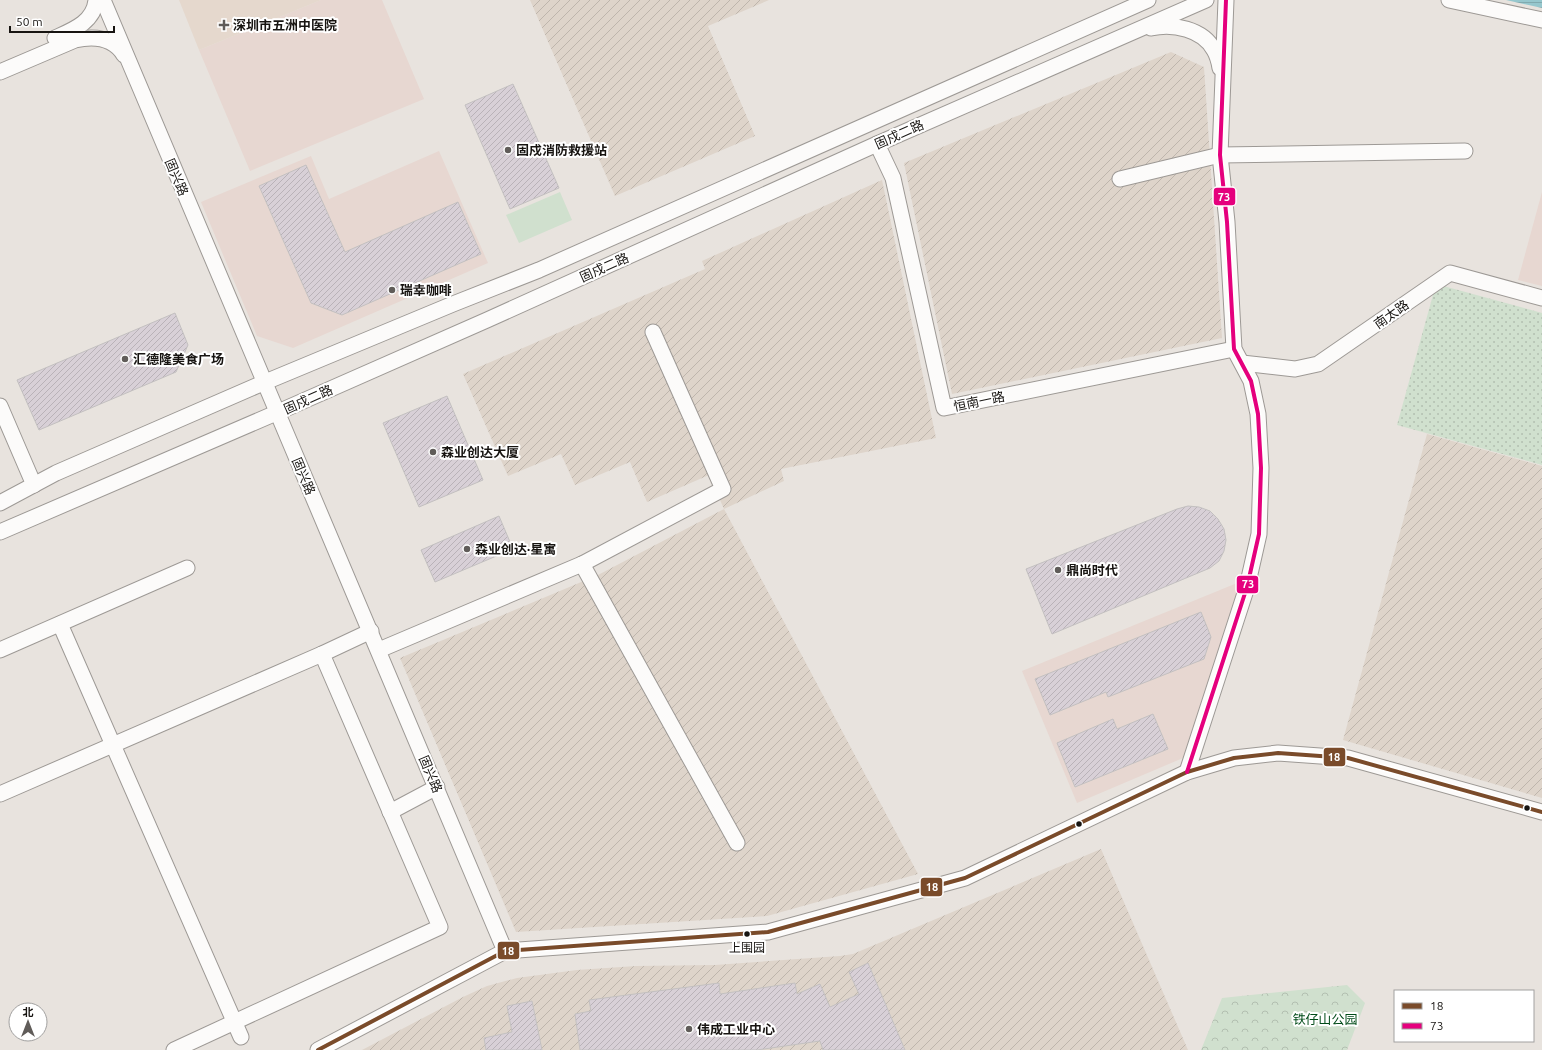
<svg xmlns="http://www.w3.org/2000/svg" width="1542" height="1050" font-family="Ubuntu,'Noto Sans SC',sans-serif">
	<defs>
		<pattern id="industrial-furrows" width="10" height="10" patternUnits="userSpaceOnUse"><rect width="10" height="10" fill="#ded4ca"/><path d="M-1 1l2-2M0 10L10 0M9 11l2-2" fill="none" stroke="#beb5ac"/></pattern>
		<pattern id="grass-dots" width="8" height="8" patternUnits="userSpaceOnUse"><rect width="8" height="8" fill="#d0e0ce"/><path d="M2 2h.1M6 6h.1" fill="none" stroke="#b2bfb0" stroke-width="1.8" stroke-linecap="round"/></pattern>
		<pattern id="park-crowns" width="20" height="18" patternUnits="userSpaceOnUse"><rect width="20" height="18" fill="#d0e0ce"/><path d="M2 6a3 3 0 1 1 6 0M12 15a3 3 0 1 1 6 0" fill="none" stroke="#b2bfb0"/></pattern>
		<pattern id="water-rules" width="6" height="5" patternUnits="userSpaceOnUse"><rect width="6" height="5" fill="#96c7cd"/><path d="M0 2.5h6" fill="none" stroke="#81aaaf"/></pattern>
		<pattern id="building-hatch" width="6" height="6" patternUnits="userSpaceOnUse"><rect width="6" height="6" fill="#d8d0d7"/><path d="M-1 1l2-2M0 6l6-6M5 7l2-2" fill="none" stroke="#b9b2b8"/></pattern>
	</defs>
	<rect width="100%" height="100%" fill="#e8e3de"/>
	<g fill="#e7d7d1">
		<path d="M321,0H382L424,99L250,171L199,50Z"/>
		<path d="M439,151L488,263L293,348L257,336L201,202L311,156L329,199Z"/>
		<path d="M1542,192V286L1518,280Z"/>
		<path d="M1242,581L1183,758L1077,803L1022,671Z"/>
	</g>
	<g fill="url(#industrial-furrows)">
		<path d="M530,0H769L708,26L755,136L615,196Z"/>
		<path d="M1171,52L1204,67L1222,338L952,394L904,163Z"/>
		<path d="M882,180L936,438L781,469L784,481L724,509L918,874L767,916L516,932L400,658L598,575L724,509L709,475L647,502L630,462L575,485L561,454L508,476L463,374L705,269L702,261Z"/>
		<path d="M1427,434L1542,466V798L1343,740Z"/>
		<path d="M1101,849L1188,1050H362L463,997L487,986L517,978L577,970L636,966L715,965L840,956L853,954Z"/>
	</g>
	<path fill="#e5d8cd" d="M179,0H321L199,50Z"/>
	<path fill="url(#grass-dots)" d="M1436,284L1542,313V465L1397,425Z"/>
	<path fill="url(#park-crowns)" d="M1347,985L1365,1003L1347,1050H1201L1222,998Z"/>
	<path fill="#d0e0ce" d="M560,192L572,220L519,243L506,215Z"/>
	<path fill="url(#water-rules)" d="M1506,0H1542V8Z"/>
	<g fill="url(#building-hatch)" stroke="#c3c0c0">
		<path d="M513,84L559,188L510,209L465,105Z"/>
		<path d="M306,165L345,252L458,202L481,254L342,315L311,303L259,186Z"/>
		<path d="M175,313L188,345L176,372L39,430L17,380Z"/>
		<path d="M447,396L483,480L419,507L383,423Z"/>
		<path d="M1188,506L1199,507L1210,511L1218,519L1224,529L1226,540L1224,551L1219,561L1210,568L1052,634L1026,569L1177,509Z"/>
		<path d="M499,516L513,549L435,582L421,550Z"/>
		<path d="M1201,612L1211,637L1204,659L1108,697L1106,692L1050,715L1035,679Z"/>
		<path d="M1153,714L1168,749L1075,787L1057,743L1113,719L1117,729Z"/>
		<path d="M868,963L905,1050H823L820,1041L757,1050H580L575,1014L591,1011L589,1000L719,983L720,994L795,983L797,994L820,984L830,1007L859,994L849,972Z"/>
		<path d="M532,1001L542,1050H486L484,1038L512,1032L507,1006Z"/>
	</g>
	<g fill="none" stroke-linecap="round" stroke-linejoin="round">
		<defs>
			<g id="minor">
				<path d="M103,0C235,318 373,633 505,951"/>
				<path d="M1449,0L1542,20"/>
				<path d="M1151,28C1173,23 1203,29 1214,50C1217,55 1219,62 1220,68"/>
				<path d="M55,38C73,30 94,22 96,0"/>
				<path d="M0,72L75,40C93,36 113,37 124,55"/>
				<path d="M877,144L893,178L944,408L1234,349"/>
				<path d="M1120,179L1220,155L1465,151"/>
				<path d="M1242,363L1295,369L1318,364L1450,273L1542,298"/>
				<path d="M0,406L34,485"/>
				<path d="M0,503L56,473L263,383L453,304L539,270L1148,0"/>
				<path d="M0,532L276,413L487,320L877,144L1206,0"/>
				<path d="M582,564L737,843"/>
				<path d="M60,624L241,1037"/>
				<path d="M0,650L187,568"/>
				<path d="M379,650L582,564L723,489L653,332"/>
				<path d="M1187,772L1247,587L1259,534L1261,468L1258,414L1251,381L1234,349L1227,222L1220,155L1226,0"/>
				<path d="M0,794L322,654L371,631"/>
				<path d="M390,812L437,787"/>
				<path d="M174,1050L440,927L322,654"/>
				<path d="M318,1050L505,951L768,932L965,878L1187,772L1234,758L1278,753L1348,758L1542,812"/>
			</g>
		</defs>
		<use href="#minor" stroke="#9d9995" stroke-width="17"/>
		<use href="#minor" stroke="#fcfbfa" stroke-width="15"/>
		<defs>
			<path id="bus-1" d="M318,1050L505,951L768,932L965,878L1187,772L1234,758L1278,753L1348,758L1542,812"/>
			<path id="bus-2" d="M1187,772L1247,587L1259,534L1261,468L1258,414L1251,381L1234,349L1227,222L1220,155L1226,0"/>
		</defs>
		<use href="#bus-1" stroke="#fff" stroke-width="7"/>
		<use href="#bus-2" stroke="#fff" stroke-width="7"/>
		<use href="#bus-1" stroke="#7a4b2a" stroke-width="4"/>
		<use href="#bus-2" stroke="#e5007d" stroke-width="4"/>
	</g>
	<g fill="#605c59" stroke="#fff" stroke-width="1.5">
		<path d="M222 19h4v4h4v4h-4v4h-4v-4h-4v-4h4z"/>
		<circle cx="508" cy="150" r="4"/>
		<circle cx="392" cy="290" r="4"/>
		<circle cx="125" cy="359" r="4"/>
		<circle cx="433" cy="452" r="4"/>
		<circle cx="467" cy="549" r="4"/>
		<circle cx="1058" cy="570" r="4"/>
		<circle cx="689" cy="1029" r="4"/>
	</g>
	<g fill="#171411" stroke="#fff" stroke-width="1.5">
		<circle cx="1527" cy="808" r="3.5"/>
		<circle cx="1079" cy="824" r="3.5"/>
		<circle cx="747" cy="934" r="3.5"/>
	</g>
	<g text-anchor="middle" stroke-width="4" stroke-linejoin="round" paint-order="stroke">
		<g font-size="12" fill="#171411" stroke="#fff">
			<text x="747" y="952">上围园</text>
		</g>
		<g font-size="13" font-weight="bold" fill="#171411" stroke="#fff" text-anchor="start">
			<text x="233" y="30">深圳市五洲中医院</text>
			<text x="516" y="155">固戍消防救援站</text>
			<text x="400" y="295">瑞幸咖啡</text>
			<text x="133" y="364">汇德隆美食广场</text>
			<text x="441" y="457">森业创达大厦</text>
			<text x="475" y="554">森业创达·星寓</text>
			<text x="1066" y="575">鼎尚时代</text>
			<text x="697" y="1034">伟成工业中心</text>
		</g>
		<g font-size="13" fill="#171411" stroke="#fff">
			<text transform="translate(899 134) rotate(-24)" y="5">固戍二路</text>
			<text transform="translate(177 177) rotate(67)" y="5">固兴路</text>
			<text transform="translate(604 267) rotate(-24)" y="5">固戍二路</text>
			<text transform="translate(1391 314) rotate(-35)" y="5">南太路</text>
			<text transform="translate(308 399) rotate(-24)" y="5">固戍二路</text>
			<text transform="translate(979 401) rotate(-12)" y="5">恒南一路</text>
			<text transform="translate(304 476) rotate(67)" y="5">固兴路</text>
			<text transform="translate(431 774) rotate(67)" y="5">固兴路</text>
		</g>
		<g font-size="13" fill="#014b19" stroke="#fff">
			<text x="1325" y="1024">铁仔山公园</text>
		</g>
	</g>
	<g stroke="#fff" stroke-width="1.5">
		<rect x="1213" y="187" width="23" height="19" rx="4" fill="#e5007d"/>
		<rect x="1236" y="575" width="23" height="19" rx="4" fill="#e5007d"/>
		<rect x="1323" y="747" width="23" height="20" rx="4" fill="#7a4b2a"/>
		<rect x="920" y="877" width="23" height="20" rx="4" fill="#7a4b2a"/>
		<rect x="497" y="941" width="23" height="19" rx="4" fill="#7a4b2a"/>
	</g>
	<g font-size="11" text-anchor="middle" font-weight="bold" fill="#fff">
		<text x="1224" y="201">73</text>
		<text x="1248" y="588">73</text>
		<text x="1334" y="761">18</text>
		<text x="932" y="891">18</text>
		<text x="508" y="955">18</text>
	</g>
	<rect x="1394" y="990" width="140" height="52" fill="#ffffff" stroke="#a2a1a0"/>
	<rect x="1402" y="1003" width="20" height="6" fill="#7a4b2a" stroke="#a2a1a0"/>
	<text x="1430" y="1010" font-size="12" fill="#171411">18</text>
	<rect x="1402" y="1023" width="20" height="6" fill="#e5007d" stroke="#a2a1a0"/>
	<text x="1430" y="1030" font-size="12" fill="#171411">73</text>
	<g transform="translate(28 1022)"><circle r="19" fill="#ffffff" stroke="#a2a1a0"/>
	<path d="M0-3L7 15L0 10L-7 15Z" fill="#605c59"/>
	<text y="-6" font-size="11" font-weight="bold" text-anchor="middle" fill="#171411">北</text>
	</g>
	<path d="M10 26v6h104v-6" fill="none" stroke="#171411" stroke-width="2"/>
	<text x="16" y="26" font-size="12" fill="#171411" stroke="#ffffff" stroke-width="3" paint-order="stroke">50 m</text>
</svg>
